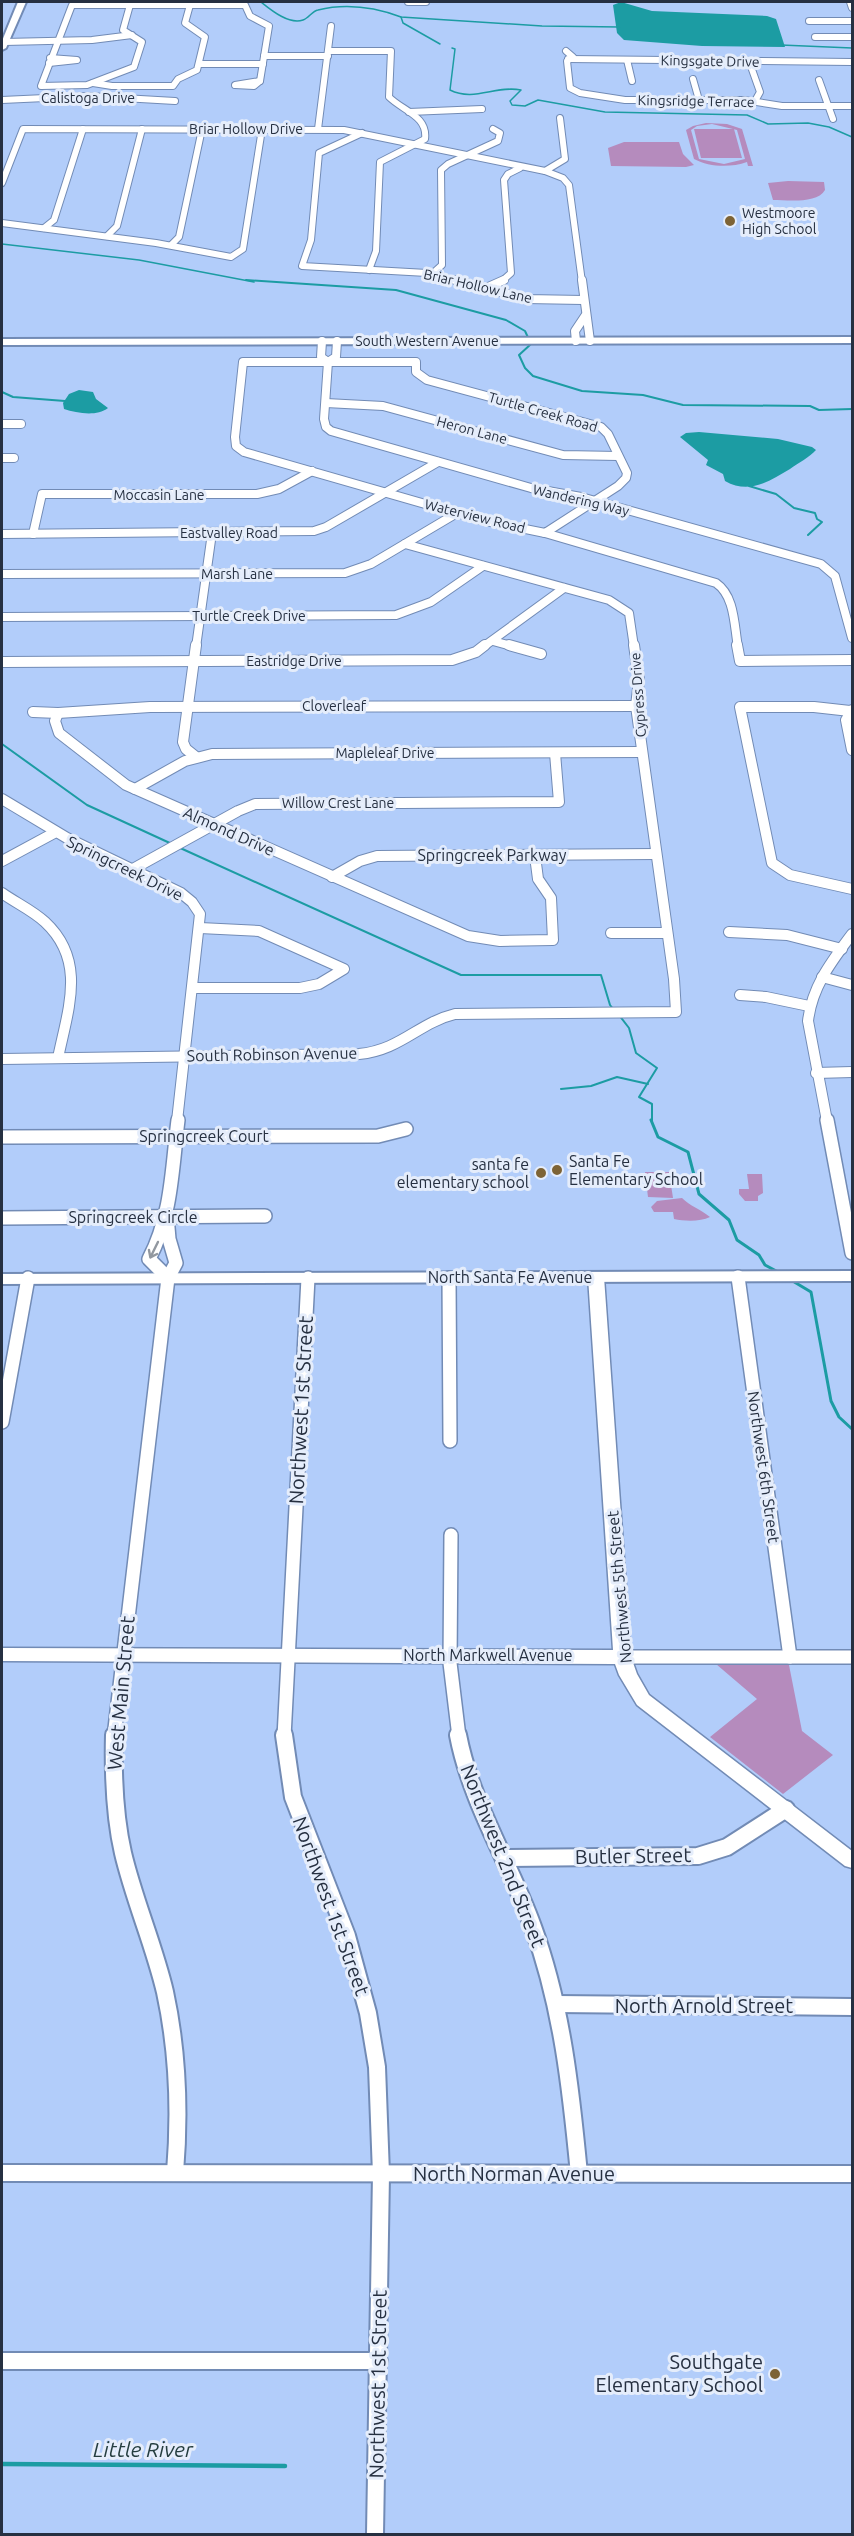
<svg xmlns="http://www.w3.org/2000/svg" width="854" height="2536" font-family="Ubuntu,sans-serif">
	<rect width="100%" height="100%" fill="#b2cdfa"/>
	<g fill="#b58bbd" fill-rule="evenodd">
		<path d="M706,123L727,124L742,129L753,166H748L747,162C730,168 709,167 694,159L686,130L693,126ZM712,124L737,130L745,159L724,164L699,159L691,130L697,126Z"/>
		<path d="M694,129H734L742,158H701Z"/>
		<path d="M624,142H679L683,154L694,165L686,167L611,166L608,148Z"/>
		<path d="M788,181L824,182L825,190C817,204 788,200 773,200L768,183Z"/>
		<path d="M645,1172H669L673,1198L648,1197Z"/>
		<path d="M747,1174H762L763,1193L758,1196V1201H745L739,1194V1189H749Z"/>
		<path d="M682,1198C690,1206 700,1209 710,1217C700,1222 684,1221 674,1219L673,1212H654L651,1207L657,1201Z"/>
		<path d="M716,1664L789,1665L802,1731L833,1755L783,1794L710,1737L757,1699Z"/>
	</g>
	<g fill="#1c9ca3">
		<path d="M621,2L652,11L767,16L776,19L785,47L702,46L624,40L617,33L613,5Z"/>
		<path d="M79,390L93,392L96,399L108,408C96,417 77,413 64,409L63,403L69,394Z"/>
		<path d="M699,432L778,439L812,447L816,450C810,457 798,463 790,469C770,481 749,495 725,481L723,474L706,465L708,460L680,437L686,433Z"/>
	</g>
	<g fill="none" stroke-linecap="round" stroke-linejoin="round">
		<g stroke="#1c9ca3" stroke-width="1.5">
			<path d="M261,2C271,10 289,25 303,20C309,18 312,11 318,10C347,3 374,7 401,17L542,26L620,27"/>
			<path d="M401,17L403,23L440,44"/>
			<path d="M781,45L852,48"/>
			<path d="M452,48L455,49L450,90C474,102 496,85 521,90L510,101L512,105L525,106L538,100L605,112L747,115L768,124L808,123L829,127L852,137"/>
			<path d="M2,244L139,260L254,282"/>
		</g>
		<g stroke="#1c9ca3" stroke-width="2">
			<path d="M246,280L396,290L506,320L525,331L531,344L519,355L525,368L533,376L582,391L643,395L683,405L810,406L819,410L852,409"/>
			<path d="M2,392L13,397L65,401"/>
			<path d="M749,486L776,494L794,508L815,513L817,519L822,522L808,535"/>
			<path d="M2,744L87,805L172,844"/>
			<path d="M178,847L461,975H601L610,1005L614,1010"/>
			<path d="M619,1015L629,1028L636,1053L657,1068L639,1097L652,1104V1121"/>
			<path d="M561,1089L591,1086L617,1077L648,1084"/>
		</g>
		<g stroke="#1c9ca3" stroke-width="3">
			<path d="M651,1120L658,1137L688,1152L699,1194L729,1220L737,1240L759,1255L765,1265L780,1273"/>
			<path d="M791,1280L811,1292L831,1401L839,1417L852,1429"/>
		</g>
		<path stroke="#1c9ca3" stroke-width="4.5" d="M2,2464L285,2466"/>
		<defs>
			<g id="minor-far4">
				<path d="M408,2H426"/>
				<path d="M850,2L852,8"/>
				<path d="M72,5H130L123,30L142,42L134,67L87,85L41,86Z"/>
				<path d="M130,5H245L250,16L269,26L260,81"/>
				<path d="M809,21H852"/>
				<path d="M815,37H852"/>
				<path d="M4,42L92,40L132,35"/>
				<path d="M329,51H391L389,97C403,111 428,116 425,139L380,162L376,251L369,270"/>
				<path d="M566,51L573,57L567,61L570,88L580,93L625,100H744L782,106H852"/>
				<path d="M264,56H328"/>
				<path d="M568,59L852,62"/>
				<path d="M627,60L632,81"/>
				<path d="M749,61L760,92L755,101"/>
				<path d="M49,63L77,60L50,58"/>
				<path d="M200,64H263"/>
				<path d="M693,79L699,100"/>
				<path d="M819,80L833,119"/>
				<path d="M260,81L254,86L235,85Z"/>
				<path d="M93,83L112,86H173L178,79L197,70L205,37L185,23L190,5"/>
				<path d="M2,100L88,96L175,101"/>
				<path d="M409,112L482,109"/>
				<path d="M560,118L565,159L545,171L563,178L569,185L582,282"/>
				<path d="M318,129L331,26"/>
				<path d="M362,133L319,153L311,240L302,266L427,273L461,282"/>
				<path d="M2,183L23,129L344,130L545,171"/>
				<path d="M2,223L156,243L231,257L243,249L262,129"/>
				<path d="M44,228L54,220L83,129"/>
				<path d="M107,236L117,226L142,129"/>
				<path d="M171,245L179,237L202,129"/>
				<path d="M432,274L442,265L441,170L448,164L498,141L500,133L493,129"/>
				<path d="M501,282L511,273L504,180L508,174L520,168"/>
			</g>
			<g id="minor-far3">
				<path d="M455,280L526,299L583,300"/>
				<path d="M582,280L590,341"/>
				<path d="M486,288L504,280"/>
				<path d="M322,341L321,357L328,362L336,357L337,341"/>
				<path d="M576,341L575,331L585,316"/>
				<path d="M243,362H416V372L427,380L601,427L608,434L627,473L626,478L618,486L545,533L481,520L244,452L236,446L235,437Z"/>
				<path d="M328,362L324,419L326,427L331,431L531,488L581,497L821,564L835,576L852,638"/>
				<path d="M326,403L383,406L563,455L618,456"/>
				<path d="M2,424H21"/>
				<path d="M2,458H14"/>
				<path d="M545,533L716,583C735,596 734,625 738,647"/>
				<path d="M2,534L314,531L326,527L438,462"/>
				<path d="M33,534L42,494H257L279,489L312,471"/>
				<path d="M405,544L609,600L629,613L634,647"/>
				<path d="M2,574L345,573L371,564L457,513"/>
				<path d="M2,617L396,615L431,602L483,566"/>
				<path d="M493,641L515,647"/>
				<path d="M196,647L212,533"/>
				<path d="M483,647L564,588"/>
			</g>
			<g id="minor-far2">
				<path d="M509,645L541,654"/>
				<path d="M737,645L740,661L852,660"/>
				<path d="M2,662L452,660L476,652L485,645"/>
				<path d="M852,710L846,720L852,750"/>
				<path d="M850,711L814,707H740L772,863L790,875L852,889"/>
				<path d="M33,712L58,713L150,707L636,706"/>
				<path d="M58,713L55,721L59,733L126,785L468,936L500,941L553,940L551,898L538,879L535,856"/>
				<path d="M196,757L186,749L183,742L196,645"/>
				<path d="M135,789L185,761L212,754L642,752"/>
				<path d="M2,799L67,838L181,893L192,902L200,914L177,1121"/>
				<path d="M2,861L54,833"/>
				<path d="M133,869L238,811L255,804L559,802L555,753"/>
				<path d="M332,877L360,861L377,856L656,854"/>
				<path d="M2,893C16,903 32,910 45,922C87,961 68,1009 58,1058"/>
				<path d="M729,932L787,935L842,949"/>
				<path d="M611,933H667"/>
				<path d="M822,977L852,985"/>
				<path d="M194,988H300L319,984L344,969L259,931L200,928"/>
				<path d="M740,995L766,997L809,1006"/>
				<path d="M2,1059L359,1054C401,1050 418,1023 455,1014L676,1012L674,979L636,706L639,680L634,645"/>
				<path d="M816,1073L852,1072"/>
				<path d="M827,1121L808,1021C812,986 832,961 852,934"/>
			</g>
			<g id="minor-far1">
				<path d="M827,1120L852,1253"/>
				<path d="M2,1137L378,1136L406,1129"/>
				<path d="M2,1218L265,1216"/>
				<path d="M738,1277L790,1657"/>
				<path d="M168,1278L149,1259C172,1215 172,1168 178,1120"/>
				<path d="M449,1278L450,1441"/>
				<path d="M2,1422L28,1278"/>
				<path d="M451,1535L450,1663L459,1737"/>
				<path d="M622,1657H852"/>
				<path d="M114,1737L168,1278L176,1263L169,1239L167,1216"/>
				<path d="M284,1737L308,1278"/>
			</g>
			<g id="minor">
				<path d="M114,1735C113,1775 114,1814 123,1853C134,1900 154,1945 165,1992C178,2052 180,2112 175,2173"/>
				<path d="M284,1735L293,1797L347,1936L368,2013L377,2067L381,2174L375,2534"/>
				<path d="M458,1735C471,1803 510,1863 533,1927C562,2006 571,2090 579,2174"/>
				<path d="M504,1858L698,1856L727,1847L786,1809"/>
				<path d="M556,2004L852,2007"/>
				<path d="M2,2173L852,2174"/>
				<path d="M2,2361H379"/>
			</g>
			<path id="tertiary" d="M596,1272L604,1277L631,1657L637,1674L649,1695L852,1851V1868L845,1866L637,1705L619,1675L615,1664L2,1661V1648L613,1650L588,1277Z"/>
			<g id="secondary">
				<path d="M18,2H26L6,48L2,50V41Z"/>
				<path d="M852,337V343L2,345V339Z"/>
				<path d="M852,1271V1281L2,1284V1274Z"/>
			</g>
		</defs>
		<use href="#minor-far4" stroke="#728bb5" stroke-width="8"/>
		<use href="#minor-far3" stroke="#728bb5" stroke-width="10"/>
		<use href="#minor-far2" stroke="#728bb5" stroke-width="12"/>
		<use href="#minor-far1" stroke="#728bb5" stroke-width="16"/>
		<use href="#minor" stroke="#728bb5" stroke-width="20"/>
		<use href="#tertiary" stroke="#728bb5" stroke-width="3"/>
		<use href="#secondary" stroke="#728bb5" stroke-width="4"/>
		<use href="#minor-far4" stroke="#fff" stroke-width="6"/>
		<use href="#minor-far3" stroke="#fff" stroke-width="8"/>
		<use href="#minor-far2" stroke="#fff" stroke-width="10"/>
		<use href="#minor-far1" stroke="#fff" stroke-width="13"/>
		<use href="#minor" stroke="#fff" stroke-width="16"/>
		<use href="#tertiary" fill="#fff" fill-rule="evenodd"/>
		<use href="#secondary" fill="#fff" fill-rule="evenodd"/>
	</g>
	<defs><path id="oneway-shaft" d="M-6 0H5M1.5-3L5.5 0L1.5 3" fill="none" stroke-width="1.6" stroke-linecap="round" stroke-linejoin="round" transform="scale(1.5)"/></defs>
	<use stroke="#9298a0" href="#oneway-shaft" transform="translate(154 1250) rotate(116)"/>
	<g fill="#7d6335" stroke="#e5edfb" stroke-width="2">
		<circle cx="730" cy="221" r="6"/>
		<circle cx="557" cy="1170" r="6"/>
		<circle cx="541" cy="1173" r="6"/>
		<circle cx="775" cy="2374" r="6"/>
	</g>
	<g text-anchor="middle" stroke-width="6" stroke-linejoin="round" paint-order="stroke">
		<g font-size="14" fill="#263041" stroke="#e5edfb">
			<text transform="translate(710 61) rotate(1)" y="5">Kingsgate Drive</text>
			<text x="88" y="103">Calistoga Drive</text>
			<text transform="translate(696 101) rotate(1)" y="5">Kingsridge Terrace</text>
			<text x="246" y="134">Briar Hollow Drive</text>
			<text transform="translate(478 286) rotate(13)" y="5">Briar Hollow Lane</text>
			<text x="427" y="346">South Western Avenue</text>
			<text transform="translate(543 412) rotate(16)" y="5">Turtle Creek Road</text>
			<text transform="translate(472 430) rotate(15)" y="5">Heron Lane</text>
			<text x="159" y="500">Moccasin Lane</text>
			<text transform="translate(581 500) rotate(13)" y="5">Wandering Way</text>
			<text transform="translate(475 516) rotate(14)" y="5">Waterview Road</text>
			<text x="229" y="538">Eastvalley Road</text>
			<text x="237" y="579">Marsh Lane</text>
			<text x="249" y="621">Turtle Creek Drive</text>
			<text x="294" y="666">Eastridge Drive</text>
			<text transform="translate(638 695) rotate(-94)" y="5">Cypress Drive</text>
			<text x="334" y="711">Cloverleaf</text>
			<text x="385" y="758">Mapleleaf Drive</text>
			<text x="338" y="808">Willow Crest Lane</text>
		</g>
		<g font-size="14" fill="#263041" stroke="#e5edfb" text-anchor="start">
			<text x="742" y="218">Westmoore<tspan x="742" dy="16">High School</tspan></text>
		</g>
		<g font-size="16" fill="#263041" stroke="#e5edfb">
			<text transform="translate(229 831) rotate(24)" y="6">Almond Drive</text>
			<text x="492" y="861">Springcreek Parkway</text>
			<text transform="translate(125 868) rotate(26)" y="6">Springcreek Drive</text>
			<text transform="translate(272 1054) rotate(-1)" y="6">South Robinson Avenue</text>
			<text x="204" y="1142">Springcreek Court</text>
			<text x="133" y="1223">Springcreek Circle</text>
			<text x="510" y="1283">North Santa Fe Avenue</text>
			<text transform="translate(764 1467) rotate(82)" y="6">Northwest 6th Street</text>
			<text transform="translate(619 1587) rotate(-95)" y="6">Northwest 5th Street</text>
			<text x="488" y="1661">North Markwell Avenue</text>
		</g>
		<g font-size="16" fill="#263041" stroke="#e5edfb" text-anchor="start">
			<text x="569" y="1167">Santa Fe<tspan x="569" dy="18">Elementary School</tspan></text>
			<text x="529" y="1170" text-anchor="end">santa fe<tspan x="529" dy="18">elementary school</tspan></text>
		</g>
		<g font-size="20" fill="#263041" stroke="#e5edfb">
			<text transform="translate(301 1410) rotate(-87)" y="7">Northwest 1st Street</text>
			<text transform="translate(121 1693) rotate(-85)" y="7">West Main Street</text>
			<text transform="translate(503 1856) rotate(68)" y="7">Northwest 2nd Street</text>
			<text transform="translate(633 1856) rotate(-1)" y="7">Butler Street</text>
			<text transform="translate(331 1906) rotate(70)" y="7">Northwest 1st Street</text>
			<text x="704" y="2013">North Arnold Street</text>
			<text x="514" y="2181">North Norman Avenue</text>
			<text transform="translate(378 2384) rotate(-89)" y="7">Northwest 1st Street</text>
		</g>
		<g font-size="20" fill="#263041" stroke="#e5edfb" text-anchor="end">
			<text x="763" y="2369">Southgate<tspan x="763" dy="23">Elementary School</tspan></text>
		</g>
		<g font-size="21" font-style="italic" fill="#253e40" stroke="#e5edfb">
			<text x="143" y="2457">Little River</text>
		</g>
	</g>
	<rect width="854" height="2536" fill="none" stroke="#263041" stroke-width="6"/>
</svg>
